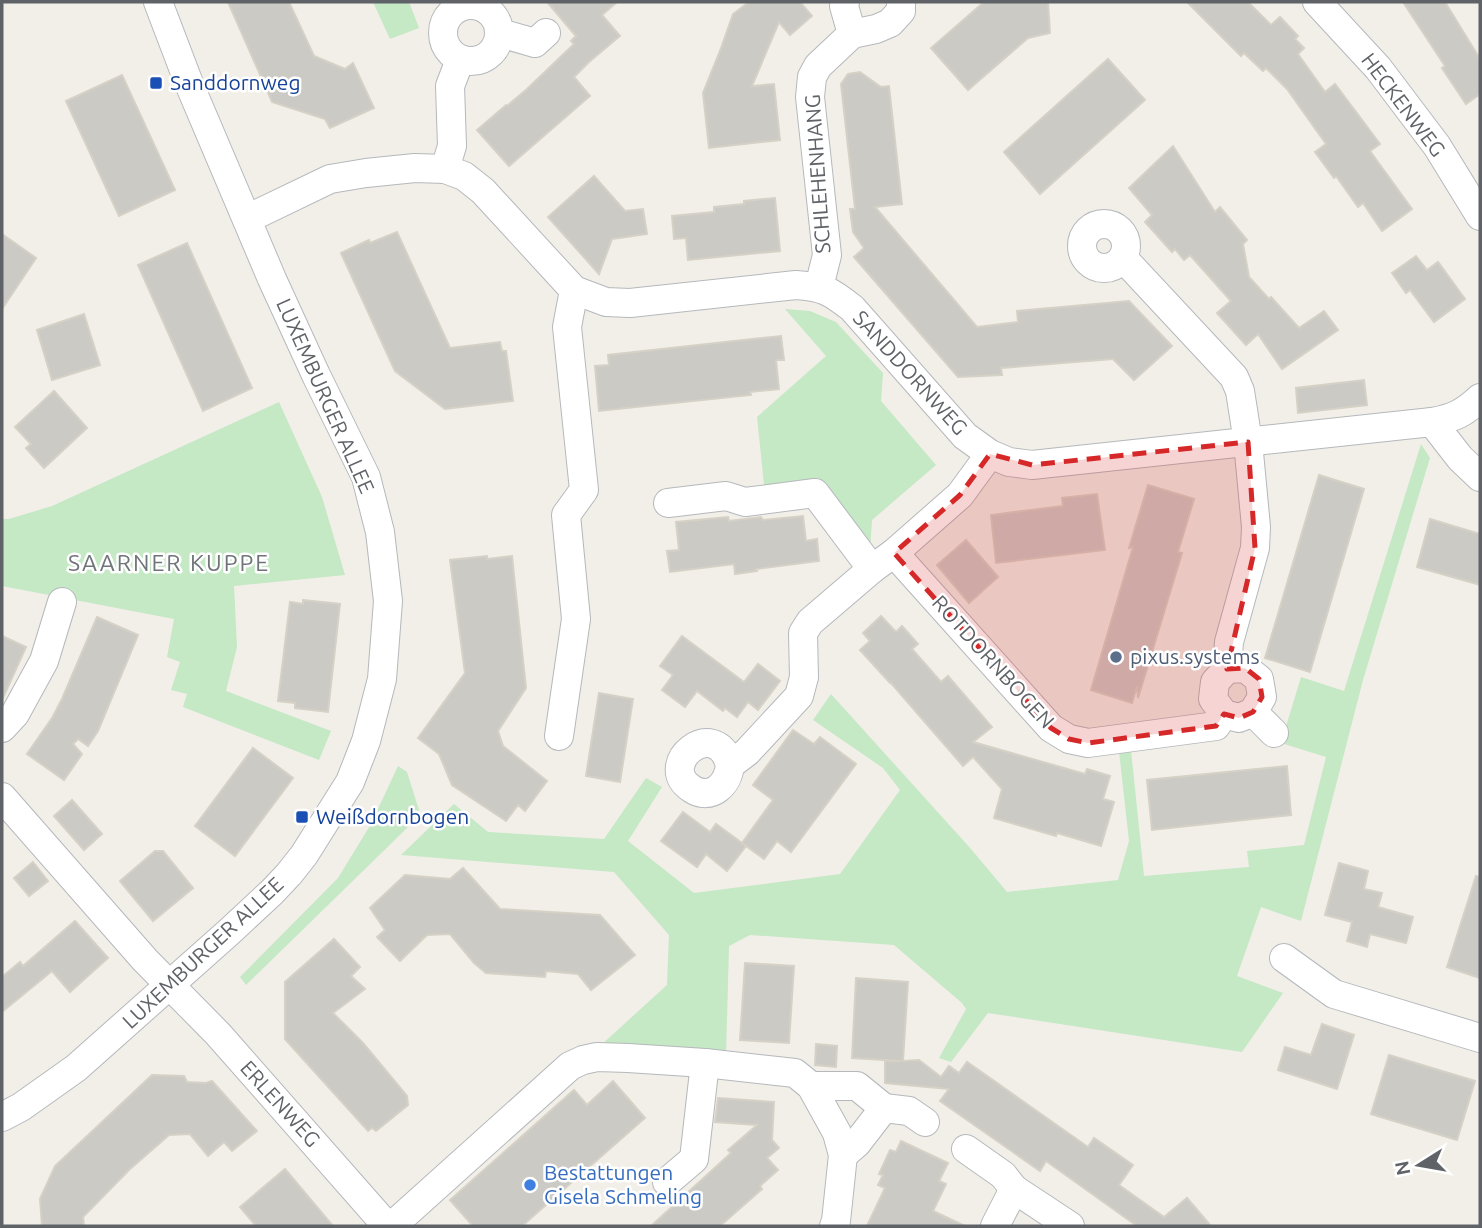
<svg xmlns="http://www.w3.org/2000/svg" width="1482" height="1228" font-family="Ubuntu,sans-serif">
	<rect width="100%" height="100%" fill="#f1efe8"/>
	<g fill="#c5e8c5">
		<path d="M373,2H409L419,28L390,39Z"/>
		<path d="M785,309L810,311L836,322L883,373L881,401L936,465L872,520L870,551L821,488L765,494L757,417L826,356Z"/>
		<path d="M279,402L322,497L345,575L234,586L237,647L226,691L331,731L319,760L183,707L187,694L171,690L180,662L167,657L174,619L2,586V519H9L52,506Z"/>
		<path d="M1421,444L1430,458L1363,680L1301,921L1261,907L1237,976L1283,993L1242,1052L988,1013L951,1062L939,1058L966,1009L962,1003L894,945L750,935L729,946L726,1055L600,1046L667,985L669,935L614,872L401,855L454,804L488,832L604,839L646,778L662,787L628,841L694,893L840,874L900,790L883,768L813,720L831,694L971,849L1007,892L1118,880L1129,841L1119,751L1131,750L1144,876L1249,867L1247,851L1304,845L1326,757L1281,743L1301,677L1344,691Z"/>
		<path d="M398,766L407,772L419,810L407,828L246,985L240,977L338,878L371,824Z"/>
	</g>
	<g fill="#cccac5" stroke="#d6d1c6" stroke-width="2">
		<path d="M228,2H289L314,56L345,69L353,63L374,108L330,128L325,119L272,102Z"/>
		<path d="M547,2H617L602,15L620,36L589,62L574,77L590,96L509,166L477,130L506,105L507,106L527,89L574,44L571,41L576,36Z"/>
		<path d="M749,2H800L812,16L790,35L779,22L752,86L774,84L780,140L709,148L703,93L720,51L733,14Z"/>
		<path d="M984,2H1048L1050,33L1028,38L968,90L931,48Z"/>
		<path d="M1187,2H1248L1271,25L1280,17L1298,36L1295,39L1304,48L1298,54L1325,92L1335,84L1380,144L1370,151L1412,209L1382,231L1363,203L1358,207L1336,176L1334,178L1315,152L1326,144L1287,89L1266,68L1263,71L1244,53L1241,56Z"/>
		<path d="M1403,2H1445L1480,59V94L1466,104L1442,68L1445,66Z"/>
		<path d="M1108,59L1145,100L1040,194L1004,152Z"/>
		<path d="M860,72L881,87L889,86L902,204L875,207L977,327L1018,322L1017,311L1129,301L1172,346L1134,380L1113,359L1001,368L1002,375L958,377L854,257L864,248L853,232L850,209H855L841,84L848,74Z"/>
		<path d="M122,75L175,190L119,216L66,101Z"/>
		<path d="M1173,146L1215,212L1220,207L1247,240L1243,244L1249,277L1269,299L1271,297L1299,328L1324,311L1338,330L1282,369L1258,334L1246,345L1217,313L1231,301L1190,255L1184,260L1175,249L1172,252L1145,222L1152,215L1129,188Z"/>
		<path d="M594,176L625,211L643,209L647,234L612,239L599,274L548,217Z"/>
		<path d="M775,198L780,251L688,260L686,238L674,239L672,216L714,212V207L744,204V201Z"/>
		<path d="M397,232L450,348L500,342L502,351H506L513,401L445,409L395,371L341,253L369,240L370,243Z"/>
		<path d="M2,234L36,258L2,309Z"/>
		<path d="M187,243L252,388L203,411L138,265Z"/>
		<path d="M1416,256L1427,270L1438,262L1465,299L1434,322L1410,290L1406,293L1392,273Z"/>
		<path d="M84,314L100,365L52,380L37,330Z"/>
		<path d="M781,336L784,360H776L779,389L750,392L751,395L599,411L595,366L609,365L608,355Z"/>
		<path d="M1364,380L1367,405L1298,413L1296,388Z"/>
		<path d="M54,391L87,428L44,468L26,448L31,444L15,427Z"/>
		<path d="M1319,475L1364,489L1310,672L1265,658Z"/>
		<path d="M1148,485L1194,499L1178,552L1182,553L1159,629L1138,698L1137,686L1132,703L1091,690L1133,547L1129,548Z"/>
		<path d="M1097,494L1105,550L996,563L991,515L1063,506L1062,498Z"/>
		<path d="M803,516L806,541L817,539L819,561L756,569L757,571L735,574L734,564L670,572L667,551L679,550L676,522L728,517L729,521L761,517L763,520Z"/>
		<path d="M1430,519L1480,534V585L1417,567Z"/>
		<path d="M966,540L998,577L969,603L937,565Z"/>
		<path d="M487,556V559L512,556L526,688L498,731L503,746L547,781L525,811L518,805L506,821L452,785L439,754L418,738L465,673L450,560Z"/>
		<path d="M303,600L340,604L328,712L295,708V703L278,701L290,602L303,604Z"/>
		<path d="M881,616L896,632L902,626L918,644L912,649L941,682L948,676L992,727L973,742L1085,774L1087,769L1110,776L1103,799L1114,802L1101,846L1057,833L1056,836L994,818L1002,789L973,757L963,766L891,683H890L860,650L870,641L863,633Z"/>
		<path d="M97,617L138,635L98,731L88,746L78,739L73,744L82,754L64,780L27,754L52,718L62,699Z"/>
		<path d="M2,636L26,647L2,700Z"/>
		<path d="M682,636L744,682L758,664L780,681L758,710L748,702L737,717L725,708L723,711L697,691L685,707L662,690L673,675L660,666Z"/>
		<path d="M599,693L633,699L620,782L586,776Z"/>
		<path d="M793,730L814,744L820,737L856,764L791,852L777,841L764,859L742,843L773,800L753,785Z"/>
		<path d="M253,748L293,778L235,856L195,826Z"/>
		<path d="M1287,766L1291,815L1152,830L1147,780Z"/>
		<path d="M72,800L102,834L84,850L54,816Z"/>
		<path d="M683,812L710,832L716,824L746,846L727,871L706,854L697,867L661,841Z"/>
		<path d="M155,851H163L193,888L153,921L120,881Z"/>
		<path d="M33,862L48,881L29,896L14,878Z"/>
		<path d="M1339,863L1368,871L1364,889L1382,893L1378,907L1413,917L1406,943L1370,934L1367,947L1347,941L1352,922L1325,915Z"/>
		<path d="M463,868L500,909L600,915L635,955L591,990L578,974L546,971L545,977L486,973L474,963L450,934L427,935L400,961L377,937L385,930L370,908L405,875L450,879Z"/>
		<path d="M1476,876L1480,877V978L1447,967Z"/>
		<path d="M75,921L108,958L70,992L52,971L2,1012V977L20,962L23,966Z"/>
		<path d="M334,939L360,967L351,976L365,989L333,1013L363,1043L407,1096L408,1105L376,1131L372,1128L368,1131L285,1039V982Z"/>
		<path d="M745,963L794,966L789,1043L740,1040Z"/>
		<path d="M856,978L908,982L903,1061L919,1060L941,1077L949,1066L959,1073L967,1062L1088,1147L1094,1138L1133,1165L1119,1185L1164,1217L1187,1198L1211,1226H1137L1046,1161L1040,1171L940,1101L949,1089L885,1083V1061H901L852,1058Z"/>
		<path d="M1322,1024L1354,1035L1337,1089L1278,1070L1285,1047L1311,1055Z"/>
		<path d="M816,1044L837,1046L836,1067L815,1065Z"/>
		<path d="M1389,1055L1475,1081L1457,1140L1371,1114Z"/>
		<path d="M152,1075L184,1076L187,1082L206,1083L212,1081L257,1131L232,1151L224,1142L208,1156L190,1134L169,1135L129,1170L83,1217L84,1226H42L40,1199L55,1166Z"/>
		<path d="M613,1081L645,1118L522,1226H473L450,1200L574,1090L587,1105Z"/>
		<path d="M718,1098L774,1102L772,1140L779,1148L767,1158L778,1170L760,1186L762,1189L720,1226H651L731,1153L728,1150L757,1125L715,1122Z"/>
		<path d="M901,1141L948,1163L939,1181L946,1184L933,1211L965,1226H867L885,1188L878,1185L883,1175L879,1174L890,1150L896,1152Z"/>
		<path d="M285,1169L333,1226H256L240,1207Z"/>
	</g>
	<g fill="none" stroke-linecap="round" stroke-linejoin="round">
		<defs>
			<g id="minor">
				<path d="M845,2L844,6L852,34"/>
				<path d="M1317,2L1378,68L1437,146L1480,216"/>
				<circle cx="471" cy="33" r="28"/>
				<path d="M500,33L535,43L546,33"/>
				<path d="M445,169L452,146L450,86L460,60"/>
				<path d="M247,219L330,179L366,173L415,168L445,169L464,176L483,191L574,290L606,302L630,303L796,285C824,287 830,291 852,308L965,436L990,454L1009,462L1032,465L1432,422C1454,418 1464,413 1480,398"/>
				<circle cx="1104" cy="246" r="22"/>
				<path d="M1123,258L1234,377L1240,391L1248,442L1256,527L1255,548L1229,642L1227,669L1215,682L1213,699L1224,714L1239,718L1253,712L1262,697L1259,679L1245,668L1227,669"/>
				<path d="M819,287L827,255L810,97L812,77L818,66L852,34L876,29L890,23L901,11V2"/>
				<path d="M1432,422L1460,458L1480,477"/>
				<path d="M990,454L960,495L894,553L1051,728L1069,739L1088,743L1216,726L1224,714"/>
				<path d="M668,503L726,496L745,502L815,493L872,569"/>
				<path d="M1253,712L1274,733"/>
				<path d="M2,728L15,714L44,661L62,602"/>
				<path d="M559,736L576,619L566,515L584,490L567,327L574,290"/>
				<path d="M730,765C715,714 654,765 692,789C711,801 728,785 730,765L747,752L799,696L804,677L803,633L810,622L872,569L894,553"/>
				<path d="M2,797L145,960L218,1034L387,1226"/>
				<path d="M1284,958L1334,994L1480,1038"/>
				<path d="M811,1086H857L884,1108L857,1143L843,1155"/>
				<path d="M884,1108L909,1111L925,1122"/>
				<path d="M2,1117L21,1107L76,1068L229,932L272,892L289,874L304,855L350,782L366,741L382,679L388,601L380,532L366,477L316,375L272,279L190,86L158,2"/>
				<path d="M966,1149L1003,1175L1014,1189"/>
				<path d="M667,1182L694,1159L705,1063"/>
				<path d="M392,1226L570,1066L583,1060L597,1057L628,1058L705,1063L795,1073L811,1086L837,1133L843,1155L836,1221L834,1226"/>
				<path d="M995,1226L1014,1189L1070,1226"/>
			</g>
		</defs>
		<use href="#minor" stroke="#b5b8bc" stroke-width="30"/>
		<use href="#minor" stroke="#fff" stroke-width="28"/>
	</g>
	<path fill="#d62828" fill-opacity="0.2" stroke="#d62828" stroke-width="5" stroke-dasharray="14 9" stroke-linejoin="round" d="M1248,442L1255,548L1227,669L1245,668L1259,679L1262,697L1253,712L1239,718L1224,714L1216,726L1088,743L1069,739L1051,728L894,553L960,495L990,454L1032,465Z"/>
	<g fill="#1a4fb4" stroke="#fff" stroke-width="2.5">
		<rect x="149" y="76" width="14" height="14" rx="3.5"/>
		<rect x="295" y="810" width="14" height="14" rx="3.5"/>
	</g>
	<circle fill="#5c6f8a" stroke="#fff" stroke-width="2.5" cx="1116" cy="657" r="7"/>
	<circle fill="#3f7fe0" stroke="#fff" stroke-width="2.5" cx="530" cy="1185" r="7"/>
	<g text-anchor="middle" stroke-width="5" stroke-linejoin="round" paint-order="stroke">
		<g font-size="21" fill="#164399" stroke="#fff" text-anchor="start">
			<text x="170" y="90">Sanddornweg</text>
			<text x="316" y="824">Weißdornbogen</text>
		</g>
		<g font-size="21" fill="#5f6368" stroke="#fff">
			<text transform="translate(1403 105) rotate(53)" y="7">HECKENWEG</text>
			<text transform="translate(818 174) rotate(-94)" y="7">SCHLEHENHANG</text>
			<text transform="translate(910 373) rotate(48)" y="7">SANDDORNWEG</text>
			<text transform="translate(325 396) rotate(66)" y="7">LUXEMBURGER ALLEE</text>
			<text transform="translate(993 662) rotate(48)" y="7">ROTDORNBOGEN</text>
			<text transform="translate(203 953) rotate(-43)" y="7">LUXEMBURGER ALLEE</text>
			<text transform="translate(280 1104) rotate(48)" y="7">ERLENWEG</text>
		</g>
		<g font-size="21" fill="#4e5e75" stroke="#fff" text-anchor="start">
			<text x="1130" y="664">pixus.systems</text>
		</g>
		<g font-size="21" fill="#366cbe" stroke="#fff" text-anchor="start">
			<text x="544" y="1180">Bestattungen<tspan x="544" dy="24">Gisela Schmeling</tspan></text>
		</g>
		<g font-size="23" letter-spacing="2" fill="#70757a" stroke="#fff">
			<text x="169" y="571">SAARNER KUPPE</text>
		</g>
	</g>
	<rect width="1482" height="1228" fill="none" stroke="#5f6368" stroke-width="7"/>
	<g transform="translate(1419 1165) rotate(259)" stroke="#ffffff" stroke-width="5" paint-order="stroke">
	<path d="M0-5L12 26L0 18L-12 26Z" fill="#5f6368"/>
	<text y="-10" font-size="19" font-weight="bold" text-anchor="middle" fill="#5f6368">N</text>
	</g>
</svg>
